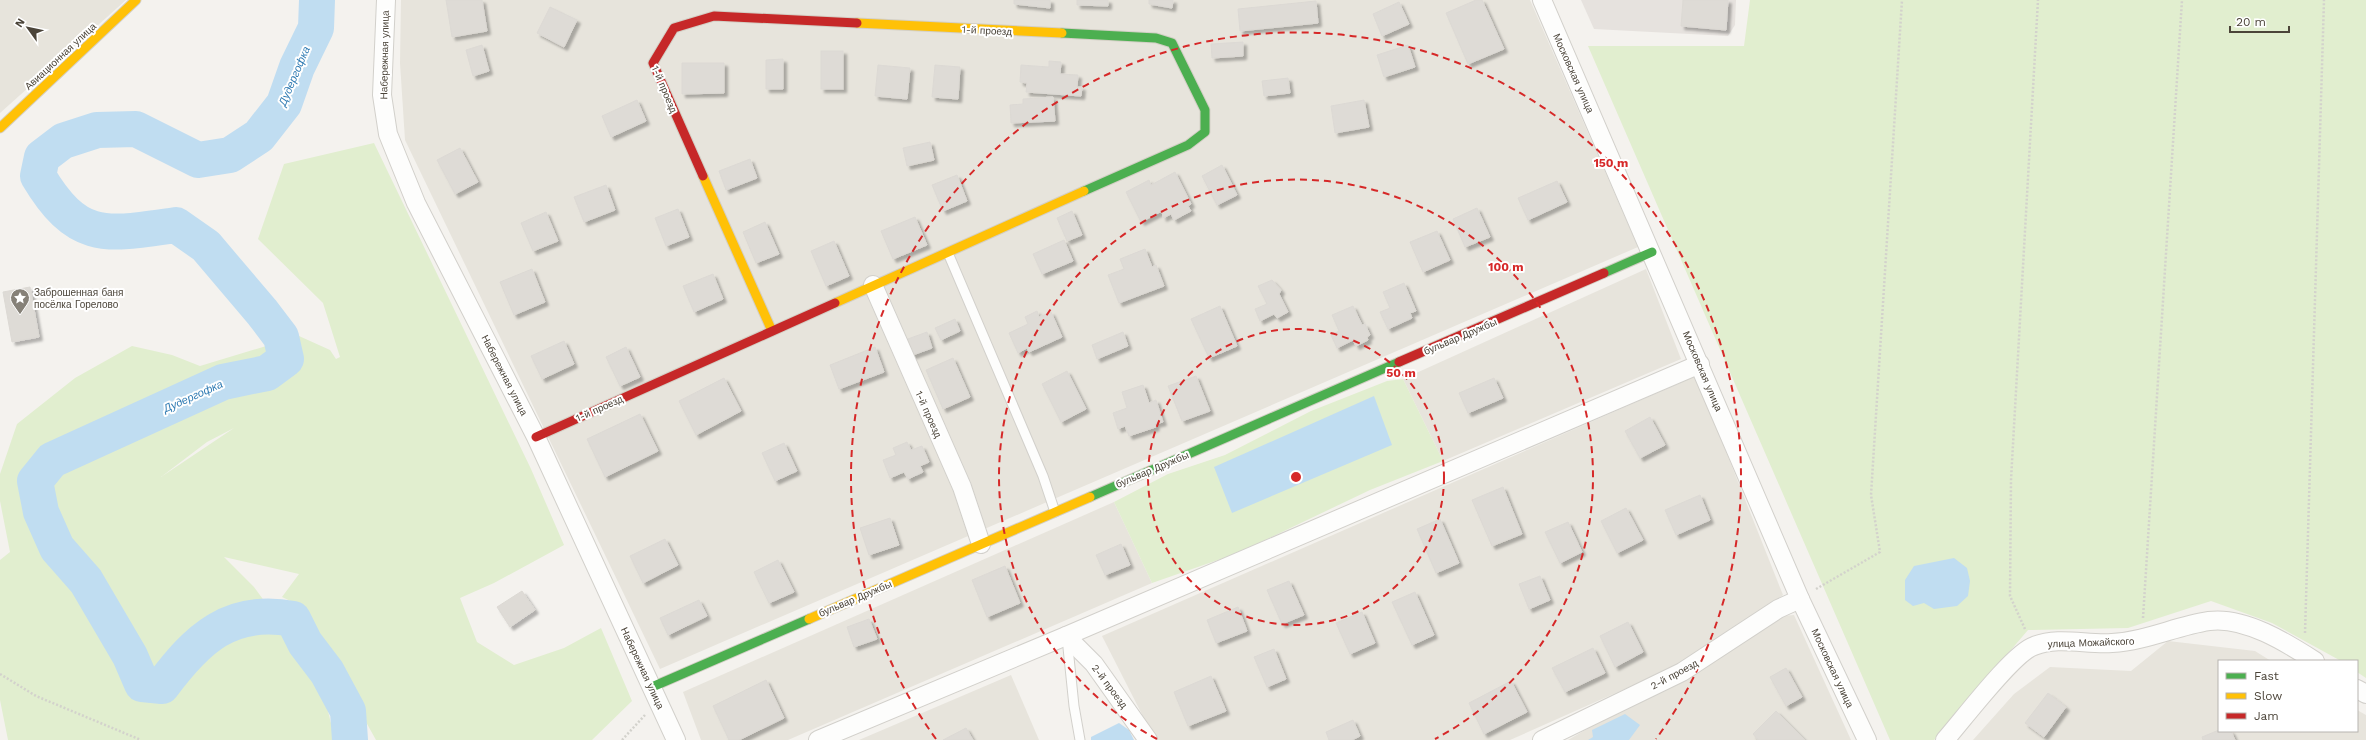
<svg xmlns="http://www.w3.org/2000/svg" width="2366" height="740" font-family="'Work Sans',sans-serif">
	<defs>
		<filter id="shadow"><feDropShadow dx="3.5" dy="3.5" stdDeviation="1" flood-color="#0004"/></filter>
	</defs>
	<rect width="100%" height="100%" fill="#f4f2ee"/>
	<g fill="#e7e4dc">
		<path d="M0,0H126L0,113Z"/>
		<path d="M401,0H1530L1638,247L660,669L405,140L400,63Z"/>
		<path d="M1646,269L1681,359L1443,461L1403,379Z"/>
		<path d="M1696,376L1783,595L1699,656L1510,740H1155L1102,636Z"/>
		<path d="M1114,502L1152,583L788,740H701L683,692Z"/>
		<path d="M1794,615L1851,740H1568L1781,616Z"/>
		<path d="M2168,641L2255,651L2271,661H2219V731H2357V710L2366,715V740H1973L2014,694L2050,667L2131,671Z"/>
		<path d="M1011,675L1039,740H859Z"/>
	</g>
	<path fill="#e6e2de" d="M1581,0H1736L1735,25L1728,36L1594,29Z"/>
	<g fill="#e1eecf" fill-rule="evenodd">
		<path d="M1750,0H2366V678L2357,672V661H2341L2272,623L2211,601L2128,628L2028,630L1934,740H1890L1588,46H1744Z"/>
		<path d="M374,143L531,469L564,545L494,583L460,598L477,642L514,665L564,648L601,628L632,701L592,740H376L347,688L330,652L313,628L305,608L282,597L299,574L224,557L254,587L284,628L299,659L327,695L328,711L335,740H8L0,700V560L10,552L0,501V474L17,424L75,378L132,346L172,355L200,366L299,336L330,350L336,359L340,357L323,303L258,239L284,164ZM234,428L161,477L207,442Z"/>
		<path d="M1403,379L1443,461L1370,490L1238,553L1152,583L1114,502L1168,474L1225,455L1311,411L1387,381Z"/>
	</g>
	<g fill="#c0ddf1">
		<path d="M1374,396L1392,445L1232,513L1214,467Z"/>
		<path d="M1954,558L1967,568L1970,581L1968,596L1957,606L1934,609L1924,603L1913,606L1905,600V580L1914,566Z"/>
		<path d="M1625,714L1640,725L1629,740H1588L1593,737L1592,730Z"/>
		<path d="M1119,723L1129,730L1134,740H1091V737Z"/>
	</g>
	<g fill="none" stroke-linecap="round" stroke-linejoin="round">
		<path stroke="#c0ddf1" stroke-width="36" d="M317,0L316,28L297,67L284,104L259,136L230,155L198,160L136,129L97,130L63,141L42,157L38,176C78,243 106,235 176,225L206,246L262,312L281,337L286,359L267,373L223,382L52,460L35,481L41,512L57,548L86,581L130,656L142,684L162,686C197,639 230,607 293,619L305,643L327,672L348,711L350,740"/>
	</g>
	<g fill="#dedbd6" stroke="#dcd9d4" filter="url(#shadow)">
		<path d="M446,0H482L487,31L452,37Z"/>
		<path d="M1014,0H1050V8L1014,4Z"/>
		<path d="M1077,0H1108V6L1077,5Z"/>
		<path d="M1149,0H1173L1172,8L1149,4Z"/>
		<path d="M1476,0H1482L1504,49L1468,64L1446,13Z"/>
		<path d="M1683,0H1728L1726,30L1681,26Z"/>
		<path d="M1316,1L1318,23L1240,31L1238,9Z"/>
		<path d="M1399,2L1409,24L1382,36L1373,14Z"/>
		<path d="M550,7L577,20L564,47L537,33Z"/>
		<path d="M1243,42V56L1212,58L1211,44Z"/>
		<path d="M482,45L489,71L473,76L466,50Z"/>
		<path d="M1408,45L1415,67L1384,77L1377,55Z"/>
		<rect x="821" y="51" width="22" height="38"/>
		<path d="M783,59V89H766V60Z"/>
		<path d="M1049,61L1061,62L1060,74L1078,75L1077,87H1082L1081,96L1026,92L1027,83L1020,82L1021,65L1049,67Z"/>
		<path d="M682,63H724V93L682,94Z"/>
		<path d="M878,65L910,68L907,99L875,96Z"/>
		<path d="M935,65L960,67L958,99L932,97Z"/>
		<path d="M1288,78L1290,93L1264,96L1262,81Z"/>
		<path d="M1053,97L1055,121L1011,123L1010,105L1023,104V99Z"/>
		<path d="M637,100L646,121L611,137L602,116Z"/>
		<path d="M1364,100L1369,127L1335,133L1331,106Z"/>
		<path d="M930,142L934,160L907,166L903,148Z"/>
		<path d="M460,148L478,182L455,194L437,160Z"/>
		<path d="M750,159L757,178L726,190L719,171Z"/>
		<path d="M1222,165L1237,195L1217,205L1202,176Z"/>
		<path d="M1175,172L1191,204L1188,206L1191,211L1174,220L1171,214L1163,218L1162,211L1141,222L1126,192L1149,180L1151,185Z"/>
		<path d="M957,175L967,201L943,211L932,185Z"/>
		<path d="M1557,181L1567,202L1528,220L1518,198Z"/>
		<path d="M606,185L615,210L584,222L574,197Z"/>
		<path d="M1477,208L1490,237L1465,247L1453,219Z"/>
		<path d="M678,209L689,237L666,246L655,218Z"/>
		<path d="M1072,211L1082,235L1067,241L1057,218Z"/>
		<path d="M546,212L558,241L533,251L521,223Z"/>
		<path d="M915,217L927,245L893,259L881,231Z"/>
		<path d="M765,222L779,254L756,263L743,232Z"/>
		<path d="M1437,231L1450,260L1423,272L1410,242Z"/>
		<path d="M1064,240L1073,261L1042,274L1033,254Z"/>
		<path d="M834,241L849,276L826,286L811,251Z"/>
		<path d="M1145,249L1152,267L1156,265L1164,286L1119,303L1108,275L1124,269L1120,259Z"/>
		<path d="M532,269L545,302L514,315L500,282Z"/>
		<path d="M713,274L723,299L694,312L683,286Z"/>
		<path d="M1272,280L1281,290L1279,294L1288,312L1277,318L1274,314L1260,321L1255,309L1267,304L1258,286Z"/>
		<path d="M1404,283L1416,311L1410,313L1412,318L1388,329L1380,312L1390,308L1383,292Z"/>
		<path d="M30,287L39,337L12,342L3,292Z"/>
		<path d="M1220,306L1237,346L1209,358L1191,319Z"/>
		<path d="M1353,306L1362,325L1365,324L1370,335L1367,337L1368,340L1356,346L1353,340L1337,348L1331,335L1339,331L1332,315Z"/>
		<path d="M1037,311L1039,317L1051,312L1062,337L1029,352L1027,348L1018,353L1009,333L1028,324L1025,317Z"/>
		<path d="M955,319L960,331L941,340L935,328Z"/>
		<path d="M927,332L932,348L910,356L905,340Z"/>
		<path d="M1123,332L1128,346L1097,359L1092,345Z"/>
		<path d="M564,341L574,364L542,379L531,356Z"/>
		<path d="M626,347L640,377L620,386L606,357Z"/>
		<path d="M875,347L884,372L839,389L830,365Z"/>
		<path d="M953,358L970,397L943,409L926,370Z"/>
		<path d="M1067,371L1086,409L1061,422L1042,384Z"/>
		<path d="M1196,376L1210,411L1182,421L1168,386Z"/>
		<path d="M724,378L741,411L696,435L679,401Z"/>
		<path d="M1494,378L1503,398L1468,413L1459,393Z"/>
		<path d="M1143,385L1149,403L1156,400L1163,422L1155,424L1156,427L1129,436L1125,426L1118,429L1113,413L1127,408L1122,392Z"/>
		<path d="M640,414L658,451L605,477L587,439Z"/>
		<path d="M1650,417L1665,445L1640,458L1625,431Z"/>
		<path d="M907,442L911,450L922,446L929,462L920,466L923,472L908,479L904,472L890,478L883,460L896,455L893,448Z"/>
		<path d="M784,443L797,471L775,481L762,453Z"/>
		<path d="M1503,487L1522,534L1492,546L1472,500Z"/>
		<path d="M1700,495L1710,520L1676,535L1665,510Z"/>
		<path d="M1626,508L1643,540L1617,553L1601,521Z"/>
		<path d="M890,518L899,545L869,555L860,528Z"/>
		<path d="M1440,519L1459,563L1436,573L1417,529Z"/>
		<path d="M1568,522L1582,552L1560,563L1545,532Z"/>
		<path d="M665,539L678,565L643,583L630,556Z"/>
		<path d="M1121,544L1130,565L1105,575L1096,555Z"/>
		<path d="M778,560L794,592L769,603L754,572Z"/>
		<path d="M1005,566L1020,603L987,617L972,580Z"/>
		<path d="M1540,576L1550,600L1529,609L1519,584Z"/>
		<path d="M1289,581L1304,615L1282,624L1267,590Z"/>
		<path d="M522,591L535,610L510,627L497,607Z"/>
		<path d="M1415,592L1434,635L1412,645L1392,602Z"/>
		<path d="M699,600L707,616L668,635L660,618Z"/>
		<path d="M1238,607L1247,631L1216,643L1207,620Z"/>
		<path d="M1362,612L1375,643L1350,654L1336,623Z"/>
		<path d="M869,619L877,639L854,647L847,627Z"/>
		<path d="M1628,622L1643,652L1615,667L1600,636Z"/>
		<path d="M1593,648L1605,673L1565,692L1552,668Z"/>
		<path d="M1274,649L1286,679L1267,687L1254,657Z"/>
		<path d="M1786,668L1802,697L1786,706L1770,677Z"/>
		<path d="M1211,676L1226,711L1188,726L1174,692Z"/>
		<path d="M766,680L784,718L739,740H729L713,706Z"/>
		<path d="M1511,681L1527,712L1484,734L1469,703Z"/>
		<path d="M2048,693L2066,707L2044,737L2025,723Z"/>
		<path d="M1776,711L1805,740H1758L1753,734Z"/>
		<path d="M1353,720L1360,736L1352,740H1329L1326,732Z"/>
		<path d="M966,728L973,740H943Z"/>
		<path d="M2219,730L2231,731L2235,740H2203L2202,737Z"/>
	</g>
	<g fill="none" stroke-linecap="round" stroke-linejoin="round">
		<defs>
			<g id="lane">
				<path d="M948,253L1043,476L1055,512"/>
				<path d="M1067,638L1074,706L1080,740"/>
			</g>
			<g id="street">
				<path d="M386,0L382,95L388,134L416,203L536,437L676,740"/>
				<path d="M1542,0L1800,599L1867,740"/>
				<path d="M873,285L962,487L981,544"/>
				<path d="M1066,636L1094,664L1148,740"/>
				<path d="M2357,689L2366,694"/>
				<path d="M818,740L1066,636L1700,364"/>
				<path d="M1542,740L1682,672L1778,609L1800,599"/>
				<path d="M1945,740C1962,721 2013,653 2034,646C2058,636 2087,645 2112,643C2146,641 2176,626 2209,621C2244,616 2287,643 2315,661"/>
			</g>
			<g id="fast">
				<path d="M1062,33L1156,38L1172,43L1205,110V132L1188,145L1084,191"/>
				<path d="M1604,273L1652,252"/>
				<path d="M1090,497L1399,362"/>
				<path d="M652,687L809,619"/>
			</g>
			<g id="slow">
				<path d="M857,23L1062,33"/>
				<path d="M0,128L136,0"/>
				<path d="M703,176L772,331"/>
				<path d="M835,303L1084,191"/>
				<path d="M809,619L1090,497"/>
			</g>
			<g id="jam">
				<path d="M703,176L653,63L674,28L714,16L857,23"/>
				<path d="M1399,362L1604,273"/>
				<path d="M536,437L835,303"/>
			</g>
		</defs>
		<use href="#lane" stroke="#d2d0cb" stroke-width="11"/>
		<use href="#street" stroke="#d2d0cb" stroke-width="20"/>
		<use href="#fast" stroke="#d3cfc5" stroke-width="11"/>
		<use href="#slow" stroke="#d3cfc5" stroke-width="11"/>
		<use href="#jam" stroke="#d3cfc5" stroke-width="11"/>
		<g stroke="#d3d2cc" stroke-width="2.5" stroke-dasharray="2 2" stroke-linecap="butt">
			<path d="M1816,589L1880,552L1871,495L1902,0"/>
			<path d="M2143,618L2182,0"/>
			<path d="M2025,629L2010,596L2011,480L2038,0"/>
			<path d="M2305,633L2324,0"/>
			<path d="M0,674L36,696L141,740"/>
			<path d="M622,740L645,715"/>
		</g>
		<use href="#lane" stroke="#fdfdfc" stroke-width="9"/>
		<use href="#street" stroke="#fdfdfc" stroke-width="18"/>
		<use href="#fast" stroke="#4caf50" stroke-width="9"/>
		<use href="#slow" stroke="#ffc107" stroke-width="9"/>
		<use href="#jam" stroke="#c62828" stroke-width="9"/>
	</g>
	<g fill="none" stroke="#d62828" stroke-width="2" stroke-dasharray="7 5">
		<circle cx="1296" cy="477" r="148"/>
		<path d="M1157 739A297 297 0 1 1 1435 739"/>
		<path d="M936 739A445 445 0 1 1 1656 739"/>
	</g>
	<defs>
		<symbol id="sight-pin" viewBox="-11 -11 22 30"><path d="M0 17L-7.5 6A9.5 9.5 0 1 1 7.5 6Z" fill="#868178" stroke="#fff"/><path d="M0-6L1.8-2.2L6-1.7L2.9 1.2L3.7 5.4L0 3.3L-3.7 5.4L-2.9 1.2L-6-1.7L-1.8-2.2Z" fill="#fff"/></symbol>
	</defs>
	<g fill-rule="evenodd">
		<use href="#sight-pin" x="9" y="287" width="22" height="30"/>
	</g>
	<g text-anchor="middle" stroke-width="4" stroke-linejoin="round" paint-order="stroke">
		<g font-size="10" fill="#4b4439" stroke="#fff">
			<text transform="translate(987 30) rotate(3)" y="4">1-й проезд</text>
			<text transform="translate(384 55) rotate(-89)" y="4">Набережная улица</text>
			<text transform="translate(60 56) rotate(-43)" y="4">Авиационная улица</text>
			<text transform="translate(1574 73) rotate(66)" y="4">Московская улица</text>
			<text transform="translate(665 89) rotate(67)" y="4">1-й проезд</text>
			<text transform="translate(1460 336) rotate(-23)" y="4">бульвар Дружбы</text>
			<text transform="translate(1703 371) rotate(67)" y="4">Московская улица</text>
			<text transform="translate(505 375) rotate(63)" y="4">Набережная улица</text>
			<text transform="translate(599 408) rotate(-24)" y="4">1-й проезд</text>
			<text transform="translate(929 414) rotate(66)" y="4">1-й проезд</text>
			<text transform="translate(1152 469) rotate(-23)" y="4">бульвар Дружбы</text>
			<text transform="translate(855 598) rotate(-23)" y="4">бульвар Дружбы</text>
			<text transform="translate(2091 642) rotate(-2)" y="4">улица Можайского</text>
			<text transform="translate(643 668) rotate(65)" y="4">Набережная улица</text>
			<text transform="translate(1833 668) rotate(65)" y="4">Московская улица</text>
			<text transform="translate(1674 674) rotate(-28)" y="4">2-й проезд</text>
			<text transform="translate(1110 686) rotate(53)" y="4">2-й проезд</text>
		</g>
		<g font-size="10" fill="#4b4439" stroke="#fff" text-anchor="start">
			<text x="34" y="296">Заброшенная баня<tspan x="34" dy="12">посёлка Горелово</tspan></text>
		</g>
		<g font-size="11" font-style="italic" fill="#2e7ab2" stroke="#fff">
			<text transform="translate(294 76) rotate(-67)" y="4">Дудергофка</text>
			<text transform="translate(193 396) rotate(-24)" y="4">Дудергофка</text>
		</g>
	</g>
	<circle cx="1296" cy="477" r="6" fill="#d62828" stroke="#fff" stroke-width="2"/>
	<g font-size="12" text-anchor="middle" font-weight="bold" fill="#d62828" stroke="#fff" stroke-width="4" stroke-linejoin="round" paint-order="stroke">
		<text x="1611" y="167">150 m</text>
		<text x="1506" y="271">100 m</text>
		<text x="1401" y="377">50 m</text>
	</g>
	<rect x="2218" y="660" width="140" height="72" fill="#ffffff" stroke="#b7b4b0"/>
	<rect x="2226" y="673" width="20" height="6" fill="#4caf50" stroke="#b7b4b0"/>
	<text x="2254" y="680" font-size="12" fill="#4b4439">Fast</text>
	<rect x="2226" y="693" width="20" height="6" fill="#ffc107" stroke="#b7b4b0"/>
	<text x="2254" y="700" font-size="12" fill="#4b4439">Slow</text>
	<rect x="2226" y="713" width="20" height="6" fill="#c62828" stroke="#b7b4b0"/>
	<text x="2254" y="720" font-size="12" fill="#4b4439">Jam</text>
	<g transform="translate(28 28) rotate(303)" stroke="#ffffff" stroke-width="3" paint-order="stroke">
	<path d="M0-3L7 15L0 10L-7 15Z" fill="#4b4439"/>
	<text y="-6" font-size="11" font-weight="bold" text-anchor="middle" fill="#4b4439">N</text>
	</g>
	<path d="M2230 26v6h59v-6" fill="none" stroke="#4b4439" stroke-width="2"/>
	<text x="2236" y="26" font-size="12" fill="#4b4439" stroke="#ffffff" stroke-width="3" paint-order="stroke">20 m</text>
</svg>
